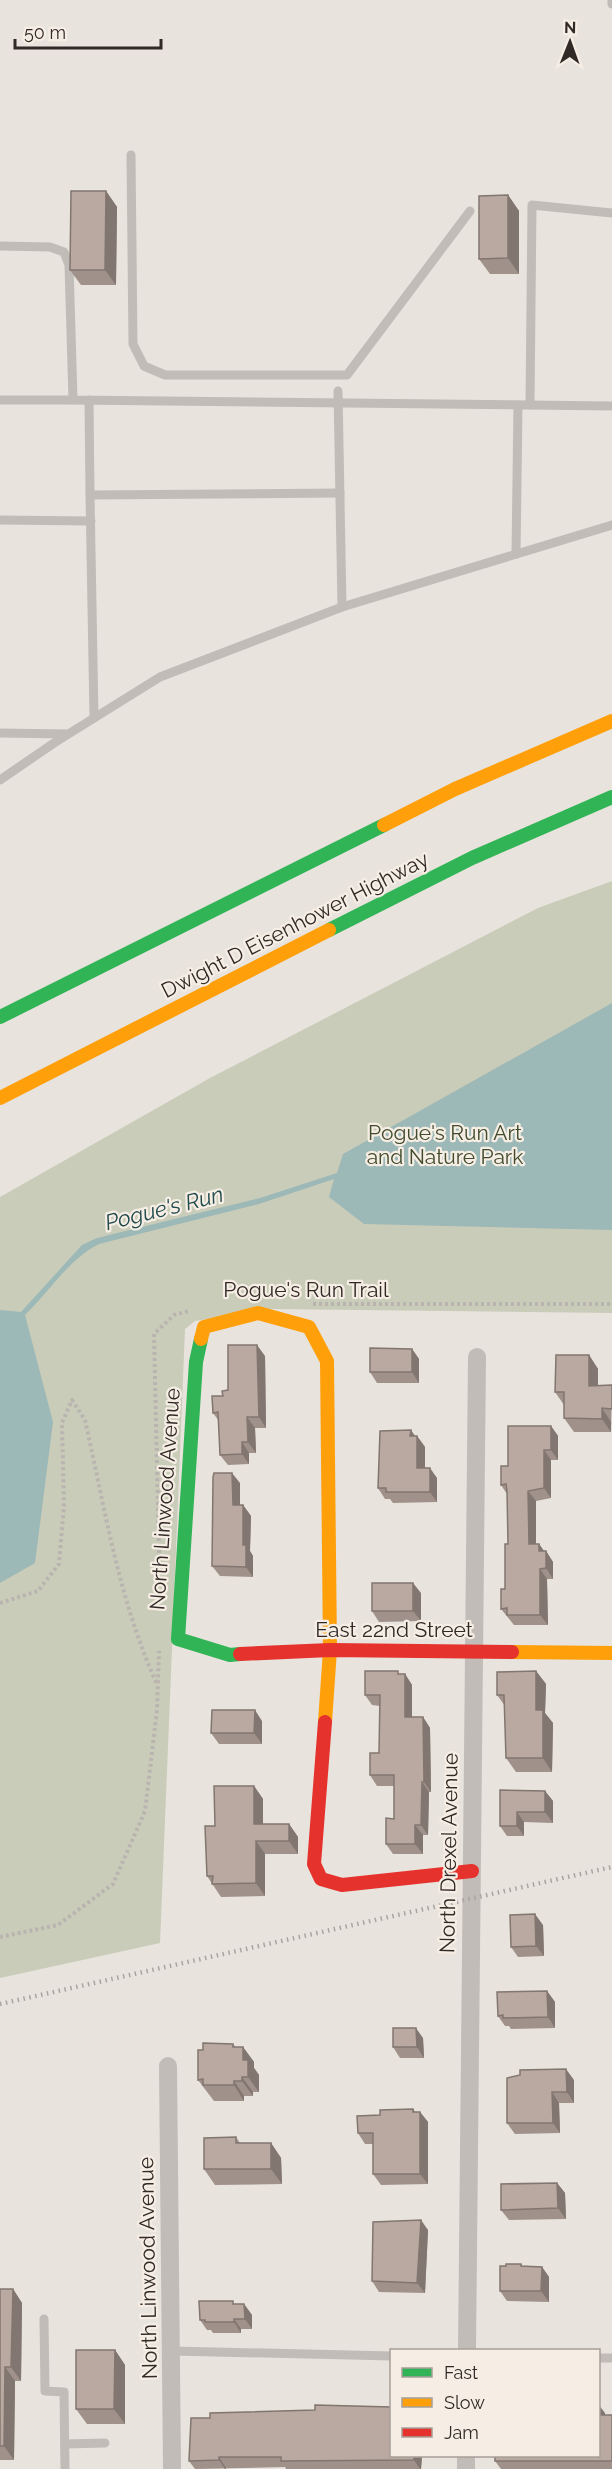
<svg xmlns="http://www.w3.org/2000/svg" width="612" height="2469" font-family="Raleway,sans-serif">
	<rect width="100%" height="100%" fill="#e8e3dd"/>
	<path fill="#c9ccb9" d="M612,881V1313L272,1309L195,1321L185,1329L160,1943L0,1978V1197L210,1078L538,908Z"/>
	<path fill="#9cb8b7" d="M612,1003V1230L364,1224L329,1197L334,1179L259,1204L99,1244C69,1259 49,1292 25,1315L53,1422L35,1563L0,1583V1310L21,1312L82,1245L97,1238L260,1198L337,1173L343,1154Z"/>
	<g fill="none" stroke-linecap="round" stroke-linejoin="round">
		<g stroke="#bab4b0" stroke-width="4" stroke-dasharray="3 3" stroke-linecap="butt">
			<path d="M313,1304H612"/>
			<path d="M159,1553L154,1334L174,1315L189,1311"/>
			<path d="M0,1603L38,1591L59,1564L64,1506L62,1423L72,1400L85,1420C105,1509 119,1601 157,1684"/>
			<path d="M0,1937L58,1925L113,1884L145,1811L157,1710L159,1651"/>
		</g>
		<g stroke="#c1bcb7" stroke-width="9">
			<path d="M612,0V4"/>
			<path d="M131,155L133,344L144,366L165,375H347L470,211"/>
			<path d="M0,246L50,247L64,252L69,265L73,400L612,406"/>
			<path d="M0,400H73"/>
			<path d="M89,400L90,495"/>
			<path d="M530,405L532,205L612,213"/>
			<path d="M0,520L91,521"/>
			<path d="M516,554L518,405"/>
			<path d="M342,607L612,525"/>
			<path d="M94,718L90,495L340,493"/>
			<path d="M0,733L67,734"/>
			<path d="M0,780L54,743L160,677L342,607L338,391"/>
			<path d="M44,2319L45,2391L64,2392L65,2469"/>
			<path d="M172,2351L392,2356"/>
			<path d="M598,2358H612"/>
			<path d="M65,2444L105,2443"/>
		</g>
		<g stroke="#c1bcb7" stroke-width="18">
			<path d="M168,2066L172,2469"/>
			<path d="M467,2350L477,1357"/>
			<path d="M466,2469V2456"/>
		</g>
		<g stroke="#30b455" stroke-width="14">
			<path d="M329,930L472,858L612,797"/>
			<path d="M0,1017L384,825"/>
			<path d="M201,1339L196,1362L178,1639L230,1655L240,1654"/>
		</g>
		<g stroke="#ff9f0a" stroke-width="14">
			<path d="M384,825L455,789L612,721"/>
			<path d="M0,1098L329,930"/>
			<path d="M201,1339L204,1327L258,1313L309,1327L327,1361L330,1650L325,1722"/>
			<path d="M512,1652L612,1653"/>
		</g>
		<g stroke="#e5322d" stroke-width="14">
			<path d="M240,1654L330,1650L512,1652"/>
			<path d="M325,1722L314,1864L321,1879L342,1885L472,1871"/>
		</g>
		<path stroke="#a9a4a1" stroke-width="4.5" stroke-dasharray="1.5 4.5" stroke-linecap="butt" d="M0,2004L612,1867"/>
	</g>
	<g fill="#a0918a">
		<path d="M106,191L117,207L116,285H81L70,270Z"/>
		<path d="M508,195L519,211V274H490L479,259Z"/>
		<path d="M412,1349L419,1359V1383H377L370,1372Z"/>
		<path d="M589,1355L598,1369V1386H612L611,1432H574L564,1418V1405L555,1392Z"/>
		<path d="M265,1356L266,1428H255L256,1453H249V1464L228,1465L220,1455L219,1421L213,1413L223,1396Z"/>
		<path d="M551,1426L558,1436V1460H551V1498L536,1501V1544H539L544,1551H546L553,1562V1579H547L548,1625H514L501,1609L505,1589L508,1544L507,1494L501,1485L508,1466Z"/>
		<path d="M415,1436H417L425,1447V1468L437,1478V1502L393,1503L390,1499H385L378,1488Z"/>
		<path d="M240,1483V1505H243L251,1516L250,1551L253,1556V1577L220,1576L212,1566Z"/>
		<path d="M421,1593V1621L379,1622L372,1611Z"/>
		<path d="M536,1671L546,1684L545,1713L553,1723L552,1772H516L506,1758L505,1706L497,1695Z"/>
		<path d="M400,1674H405L412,1685V1717H423L430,1728L431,1792H429L428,1835H423V1854H393L386,1844L394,1819V1786H377L370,1775L379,1753L380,1706L372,1705L365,1695Z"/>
		<path d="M262,1721V1744H219L211,1733Z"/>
		<path d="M254,1786L263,1799V1824H289L298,1837V1854H265V1896L221,1897L207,1876L215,1826Z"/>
		<path d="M545,1791L553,1801V1823L524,1822V1836H507L500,1826Z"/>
		<path d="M543,1925L544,1956L518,1957L511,1947Z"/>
		<path d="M547,1991L555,2002V2028L511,2029L509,2026H505L498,2016Z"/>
		<path d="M423,2038L424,2058H400L393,2047Z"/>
		<path d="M236,2047H243L254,2062V2068L259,2075V2092H253V2096H244V2101H214L198,2080Z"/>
		<path d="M507,2078L574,2080V2103H559L560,2133L515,2134L507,2123Z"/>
		<path d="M413,2109L415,2112H420L428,2122V2184L381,2185L373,2174V2144H365L358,2133L380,2115Z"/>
		<path d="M236,2137L240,2143H271L281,2158L282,2184L215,2185L204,2169Z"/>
		<path d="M557,2183L565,2193L566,2219L509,2220L501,2210Z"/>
		<path d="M428,2230L425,2293L379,2292L372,2281Z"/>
		<path d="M521,2264L523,2266L542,2267L549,2277V2302L507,2301L500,2291L506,2266Z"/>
		<path d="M0,2289H13L22,2303L21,2381H15L14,2460H0Z"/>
		<path d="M235,2304H244L252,2315V2329H241V2333H213L211,2330H207L200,2320Z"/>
		<path d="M115,2350L125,2365V2424H87L76,2409Z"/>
		<path d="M605,2413V2415H612V2469H501L495,2461Z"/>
		<path d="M191,2418L392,2456H422L421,2469H286L285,2467L195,2469L189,2461Z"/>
	</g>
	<g fill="#827670">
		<path d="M106,191L117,207L116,285L105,270Z"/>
		<path d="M508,195L519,211V274L508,258Z"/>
		<path d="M257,1345L265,1356L266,1428L259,1417Z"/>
		<path d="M412,1349L419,1359V1383L412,1372Z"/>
		<path d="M589,1355L598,1369V1399L589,1386Z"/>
		<path d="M602,1408L611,1422V1432L602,1419Z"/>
		<path d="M247,1417L255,1428L256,1453L248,1442Z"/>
		<path d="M551,1426L558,1436V1460L551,1450Z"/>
		<path d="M411,1430L417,1439V1436L425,1447V1478L417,1468L410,1436Z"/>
		<path d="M242,1442L249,1453V1464L242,1454Z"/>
		<path d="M544,1450L551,1460V1498L544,1488Z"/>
		<path d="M430,1468L437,1478V1502L430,1492Z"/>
		<path d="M232,1473L240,1483V1516L233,1505Z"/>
		<path d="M528,1491L536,1501V1555L529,1544Z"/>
		<path d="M243,1505L251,1516L250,1551L253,1556V1577L246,1567L243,1545Z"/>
		<path d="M539,1544L546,1554V1551L553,1562V1579L546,1568L539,1551Z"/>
		<path d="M540,1569L547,1579L548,1625L540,1615Z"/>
		<path d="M413,1583L421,1593V1621L413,1611Z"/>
		<path d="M536,1671L546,1684L545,1713L553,1723L552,1772L543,1758L536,1710Z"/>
		<path d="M405,1674L412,1685V1728L405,1717Z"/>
		<path d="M255,1710L262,1721V1744L254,1733Z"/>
		<path d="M423,1717L430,1728L431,1792L424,1782Z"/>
		<path d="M422,1782L429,1792L428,1835L421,1825Z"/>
		<path d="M254,1786L263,1799V1837L254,1824Z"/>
		<path d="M545,1791L553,1801V1823L545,1812Z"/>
		<path d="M517,1812L524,1822V1836L517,1826Z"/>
		<path d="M289,1824L298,1837V1854L289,1841Z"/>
		<path d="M415,1825L423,1835V1854L415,1844Z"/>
		<path d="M256,1841L265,1854V1896L256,1883Z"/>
		<path d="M535,1914L543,1925L544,1956L536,1946Z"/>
		<path d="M547,1991L555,2002V2028L548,2017Z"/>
		<path d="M416,2028L423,2038L424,2058L417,2047Z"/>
		<path d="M233,2044L243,2057V2047L254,2062V2068L259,2075V2092L248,2077L233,2047Z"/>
		<path d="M566,2069L574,2080V2103L567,2092Z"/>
		<path d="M242,2077L253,2092V2096L242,2081Z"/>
		<path d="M234,2081L244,2096V2101L234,2085Z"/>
		<path d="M552,2092L559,2103L560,2133L553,2123Z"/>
		<path d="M413,2109L420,2119V2112L428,2122V2184L420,2174Z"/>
		<path d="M271,2143L281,2158L282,2184L271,2169Z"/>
		<path d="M557,2183L565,2193L566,2219L558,2208Z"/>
		<path d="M421,2220L428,2230L425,2293L417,2283Z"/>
		<path d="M542,2267L549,2277V2302L541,2291Z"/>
		<path d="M13,2289L22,2303L21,2381L11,2367Z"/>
		<path d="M244,2304L252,2315V2329L245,2319Z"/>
		<path d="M234,2319L241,2329V2333L234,2322Z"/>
		<path d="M115,2350L125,2365V2424L114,2409Z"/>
		<path d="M5,2367L15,2381L14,2460L4,2446Z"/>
		<path d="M598,2404L605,2413V2426L598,2417Z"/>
		<path d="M414,2456H422L421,2469H420L414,2460Z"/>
		<path d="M219,2457L226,2468V2469H225L219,2460Z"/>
	</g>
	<g fill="#baa9a0" stroke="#827670" stroke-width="1.5">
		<path d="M71,191H106L105,270H70Z"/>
		<path d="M508,195V258L479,259V196Z"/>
		<path d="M228,1345H257L259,1417H247L248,1442H242V1454L220,1455L218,1412L213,1413L212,1396H223L222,1391L228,1390Z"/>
		<path d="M370,1348L412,1349V1372H370Z"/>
		<path d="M556,1355H589V1386L612,1385V1409L602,1408V1419L564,1418V1392H555Z"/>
		<path d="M508,1426H551V1450H544V1488L528,1491L529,1544H539V1551H546V1568L540,1569V1615H507V1608L501,1609V1589H505V1544H508L507,1491L506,1484L501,1485V1466H508Z"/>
		<path d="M411,1430L410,1436H417V1468H430V1492H386V1488H378L380,1431Z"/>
		<path d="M214,1473H232L233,1505H243V1545H246V1567L212,1566L213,1477Z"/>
		<rect x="372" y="1583" width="41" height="28"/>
		<path d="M365,1671H398V1674H405V1717H423L424,1782H422L421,1825H415V1844H386V1818L394,1819V1775H370V1753H379L380,1695H365Z"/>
		<path d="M536,1671V1710H543V1758H506L504,1695H497V1672Z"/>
		<path d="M212,1710H255L254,1733H211Z"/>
		<path d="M214,1786H254V1824H289V1841H256V1883L212,1884L213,1876H207L205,1826H215Z"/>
		<path d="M500,1790L545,1791V1812H517V1826H500Z"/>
		<path d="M535,1914L536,1946L511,1947L510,1915Z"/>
		<path d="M547,1991L548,2017L503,2018V2015L498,2016L497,1992Z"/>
		<path d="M393,2028H416L417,2047H393Z"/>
		<path d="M203,2043L233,2044V2047H243V2060H248V2077H242V2081H234V2085H203V2079L198,2080V2050H203Z"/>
		<path d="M566,2069L567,2092H552L553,2123H507V2078L520,2075V2070Z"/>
		<path d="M413,2109V2112H420V2174H373V2133H358L357,2116L380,2115V2110Z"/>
		<path d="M236,2137V2143H271V2169H204V2138Z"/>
		<path d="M557,2183L558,2208L501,2210V2184Z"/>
		<path d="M421,2220L417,2283L372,2281L373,2222Z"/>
		<path d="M506,2264H521V2266L542,2267L541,2291H500V2266H506Z"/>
		<path d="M0,2289H13L11,2367H5L4,2446H0Z"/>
		<path d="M199,2301H233V2304H244L245,2319H234V2322H205V2320H200Z"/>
		<path d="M76,2350H115L114,2409H76Z"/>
		<path d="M315,2405L391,2407L392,2456H414V2460L281,2461V2457H219V2460L189,2461L191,2418H210V2413L315,2410Z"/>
		<path d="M598,2415H612V2461H495V2456H598Z"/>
	</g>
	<g text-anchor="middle" stroke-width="4.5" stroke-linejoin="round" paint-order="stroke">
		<g font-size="21" fill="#312926" stroke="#f6eee4">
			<text transform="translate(295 925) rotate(-27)" y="7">Dwight D Eisenhower Highway</text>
			<text x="306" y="1297">Pogue's Run Trail</text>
			<text transform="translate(165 1499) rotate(-86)" y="7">North Linwood Avenue</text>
			<text x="394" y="1637">East 22nd Street</text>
			<text transform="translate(449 1853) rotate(-89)" y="7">North Drexel Avenue</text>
			<text transform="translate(148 2268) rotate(-91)" y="7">North Linwood Avenue</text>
		</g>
		<g font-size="21" fill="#404c2d" stroke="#f6eee4">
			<text x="445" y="1140">Pogue's Run Art<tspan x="445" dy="24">and Nature Park</tspan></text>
		</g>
		<g font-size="22" font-style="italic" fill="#214a4d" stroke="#f6eee4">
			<text transform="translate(164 1208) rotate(-14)" y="8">Pogue's Run</text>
		</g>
	</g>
	<rect x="390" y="2349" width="210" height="108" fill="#f6eee4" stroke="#a79f98" stroke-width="1.5"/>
	<rect x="402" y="2368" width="30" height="9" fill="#30b455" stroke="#a79f98" stroke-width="1.5"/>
	<text x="444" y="2379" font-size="18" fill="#312926">Fast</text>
	<rect x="402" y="2398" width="30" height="9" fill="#ff9f0a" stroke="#a79f98" stroke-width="1.5"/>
	<text x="444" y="2409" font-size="18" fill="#312926">Slow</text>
	<rect x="402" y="2428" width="30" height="9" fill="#e5322d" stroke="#a79f98" stroke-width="1.5"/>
	<text x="444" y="2439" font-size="18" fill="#312926">Jam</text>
	<g transform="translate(570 42) rotate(1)" stroke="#f6eee4" stroke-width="4.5" paint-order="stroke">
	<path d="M0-4.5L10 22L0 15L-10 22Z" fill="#312926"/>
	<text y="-9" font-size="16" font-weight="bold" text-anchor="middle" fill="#312926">N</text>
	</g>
	<path d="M15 39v9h146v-9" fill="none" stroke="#312926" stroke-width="3"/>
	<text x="24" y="39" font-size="18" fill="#312926" stroke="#f6eee4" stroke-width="4.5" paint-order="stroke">50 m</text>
</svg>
